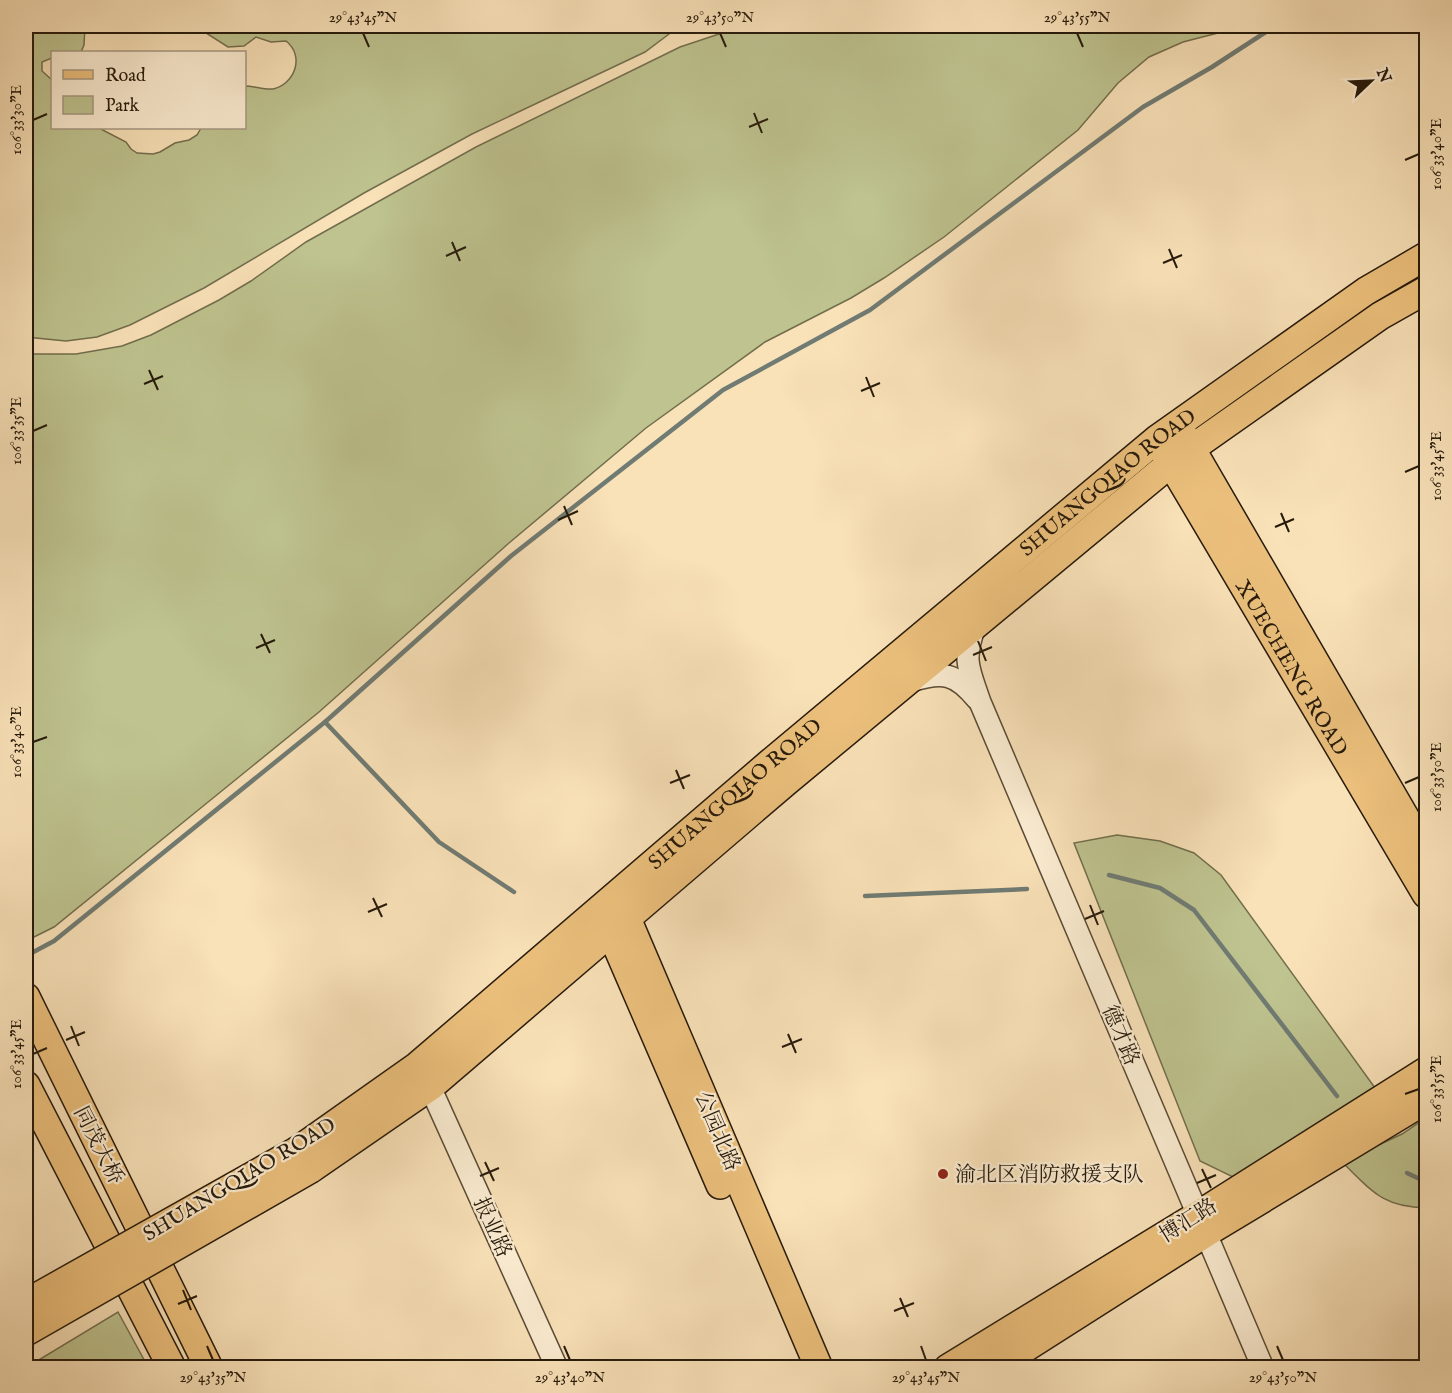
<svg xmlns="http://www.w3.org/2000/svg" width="1452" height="1393" font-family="'IM FELL English','Noto Serif SC',serif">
	<rect width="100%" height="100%" fill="#f9e1b8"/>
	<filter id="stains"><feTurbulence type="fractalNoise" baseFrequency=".00333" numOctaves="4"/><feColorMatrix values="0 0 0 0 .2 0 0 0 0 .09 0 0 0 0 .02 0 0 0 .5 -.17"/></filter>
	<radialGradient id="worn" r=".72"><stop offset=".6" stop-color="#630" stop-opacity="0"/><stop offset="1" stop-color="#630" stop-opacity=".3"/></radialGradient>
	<g fill="#bec38f" stroke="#726e4d" stroke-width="1.5">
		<path d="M26,26H85L84,45L81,52H52V58L42,62V71L52,80V128H99L126,142L131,149L137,153L153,154L160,152L175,143L189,140L197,135L201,128H244L245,86C254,86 264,90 273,89C295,84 305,56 286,41L271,42L256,37L244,46L228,47L195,26H676L669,34L645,52L472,134L364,193L204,288L130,325L97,337L66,341L26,337Z"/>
		<path d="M743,26H994L1002,32L1007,26H1245L1183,42L1149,57L1118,83L1078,130L944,237L884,278L851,298L765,342L646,428L509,543L319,712L54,927L26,941V354H76L122,346L151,335L219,300L251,281L306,242L476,147L680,47Z"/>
		<path d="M1117,835L1160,841L1194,853L1221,875L1378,1092L1237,1179L1200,1161L1074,843Z"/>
		<path d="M1426,1118V1208C1382,1207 1372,1191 1342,1162L1402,1134Z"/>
		<path d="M118,1312L148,1367H27Z"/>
	</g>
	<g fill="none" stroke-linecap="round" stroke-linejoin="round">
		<g stroke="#707b73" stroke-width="4.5">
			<path d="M325,722L439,842L514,892"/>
			<path d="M1109,875L1160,888L1194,910L1337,1096"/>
			<path d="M865,896L1027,889"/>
			<path d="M26,956L54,941L325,722L511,556L723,390L870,310L1143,107L1212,67L1275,26"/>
			<path d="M1407,1173L1426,1182"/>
		</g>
		<defs>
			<g id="minor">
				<path d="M975,626C962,661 969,669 980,702L1263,1368"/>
				<path d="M911,681C943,671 956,673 977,699"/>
				<path d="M430,1087L557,1368"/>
			</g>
			<g id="major">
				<path d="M1183,434L1426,853"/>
				<path id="s1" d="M1162,448L1426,894"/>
				<path d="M620,902L819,1368"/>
				<path d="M604,917L720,1185"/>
				<path d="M26,997L209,1368"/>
				<path d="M26,1085L172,1368"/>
				<path id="s2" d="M298,1150L417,1066L771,762L1157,439L1366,291L1426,256"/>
				<path d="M311,1169L430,1087L786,782L1171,463L1380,316L1426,290"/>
				<path d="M948,1368L1198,1215L1426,1071"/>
				<path d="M994,1368L1206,1233L1426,1100"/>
			</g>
		</defs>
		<use href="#minor" stroke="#5b4c36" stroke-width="24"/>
		<use href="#major" stroke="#261a0b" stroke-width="30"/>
		<use href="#minor" stroke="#fbecd1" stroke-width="21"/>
		<use href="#major" stroke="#ecc07c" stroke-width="27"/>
		<defs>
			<g id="major-bridge">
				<path d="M26,1303L298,1150"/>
				<path d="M26,1332L311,1169"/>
			</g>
		</defs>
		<use href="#major-bridge" stroke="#261a0b" stroke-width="30" stroke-linecap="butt"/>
		<use href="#major-bridge" stroke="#ecc07c" stroke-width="27"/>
	</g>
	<path fill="none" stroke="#261a0b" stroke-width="2" d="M363,33L369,47M720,33L726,47M1077,33L1083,47M754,113L762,133M33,120L47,114M749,127L768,119M1405,160L1419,154M452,242L460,261M1169,249L1177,268M446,256L466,247M1163,263L1182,255M149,370L158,390M866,377L874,397M144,384L163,376M861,391L880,383M33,431L47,425M1405,472L1419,466M564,506L572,525M1281,513L1289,532M558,520L578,511M1275,527L1294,519M261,634L270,653M978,641L986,661M256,648L275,640M973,655L992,647M33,742L47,737M676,770L684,789M670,783L690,775M1405,783L1419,777M373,898L382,917M1090,905L1098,925M368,912L387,904M1085,919L1104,911M71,1026L79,1046M788,1034L796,1053M66,1040L85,1032M782,1047L802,1039M33,1054L47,1048M1405,1094L1419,1089M485,1162L494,1181M1202,1169L1211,1188M480,1176L499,1168M1197,1183L1216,1175M183,1290L191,1310M900,1298L908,1317M178,1304L197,1296M894,1311L914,1303M207,1346L213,1360M564,1346L570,1360M921,1346L926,1360M1277,1346L1283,1360"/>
	<circle fill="#8f2418" stroke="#fbecd1" stroke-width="2" cx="943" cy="1174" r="6"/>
	<g text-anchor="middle" stroke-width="4.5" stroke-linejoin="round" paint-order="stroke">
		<g font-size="21" fill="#261a0b" stroke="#fbecd1">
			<text dy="7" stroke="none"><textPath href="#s2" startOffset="1050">SHUANGQIAO ROAD</textPath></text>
			<text dy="7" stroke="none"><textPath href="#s1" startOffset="255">XUECHENG ROAD</textPath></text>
			<text dy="7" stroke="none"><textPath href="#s2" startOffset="564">SHUANGQIAO ROAD</textPath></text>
			<text transform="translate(1121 1035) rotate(67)" y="7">德才路</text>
			<text transform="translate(718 1131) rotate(67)" y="7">公园北路</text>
			<text transform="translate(99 1145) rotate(63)" y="7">同茂大桥</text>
			<text transform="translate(239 1179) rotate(-31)" y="7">SHUANGQIAO ROAD</text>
			<text transform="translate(1188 1220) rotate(-32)" y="7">博汇路</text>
			<text transform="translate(493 1227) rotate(66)" y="7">报业路</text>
		</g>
		<g font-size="21" fill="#261a0b" stroke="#fbecd1" text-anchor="start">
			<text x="955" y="1181">渝北区消防救援支队</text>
		</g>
	</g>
	<rect width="1452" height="1393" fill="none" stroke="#f9e1b8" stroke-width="66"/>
	<rect x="51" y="51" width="195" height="78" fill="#fbecd1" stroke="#a69882" stroke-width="1.5"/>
	<rect x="63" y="70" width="30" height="9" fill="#ecc07c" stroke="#a69882" stroke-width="1.5"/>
	<text x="105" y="81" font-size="18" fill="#261a0b">Road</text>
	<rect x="63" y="96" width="30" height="18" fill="#bec38f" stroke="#a69882" stroke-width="1.5"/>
	<text x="105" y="111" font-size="18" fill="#261a0b">Park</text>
	<g transform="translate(1371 81) rotate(67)" stroke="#fbecd1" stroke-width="4.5" paint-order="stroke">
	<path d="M0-4.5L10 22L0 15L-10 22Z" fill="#261a0b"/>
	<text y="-9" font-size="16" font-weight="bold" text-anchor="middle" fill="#261a0b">N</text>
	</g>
	<rect x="33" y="33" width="1386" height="1327" fill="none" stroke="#261a0b" stroke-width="2"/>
	<g font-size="15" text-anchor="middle" fill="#261a0b">
		<text x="363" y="22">29°43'45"N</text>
		<text x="720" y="22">29°43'50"N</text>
		<text x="1077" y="22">29°43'55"N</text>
		<text transform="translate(16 120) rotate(-90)" y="5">106°33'30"E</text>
		<text transform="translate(1436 154) rotate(-90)" y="5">106°33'40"E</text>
		<text transform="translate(16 431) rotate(-90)" y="5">106°33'35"E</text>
		<text transform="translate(1436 466) rotate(-90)" y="5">106°33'45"E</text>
		<text transform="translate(16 742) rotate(-90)" y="5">106°33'40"E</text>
		<text transform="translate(1436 777) rotate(-90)" y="5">106°33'50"E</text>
		<text transform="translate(16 1054) rotate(-90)" y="5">106°33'45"E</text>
		<text transform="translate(1436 1089) rotate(-90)" y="5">106°33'55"E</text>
		<text x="213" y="1382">29°43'35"N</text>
		<text x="570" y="1382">29°43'40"N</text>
		<text x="926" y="1382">29°43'45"N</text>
		<text x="1283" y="1382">29°43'50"N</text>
	</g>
	<rect width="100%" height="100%" filter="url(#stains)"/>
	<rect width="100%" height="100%" fill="url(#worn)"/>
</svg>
